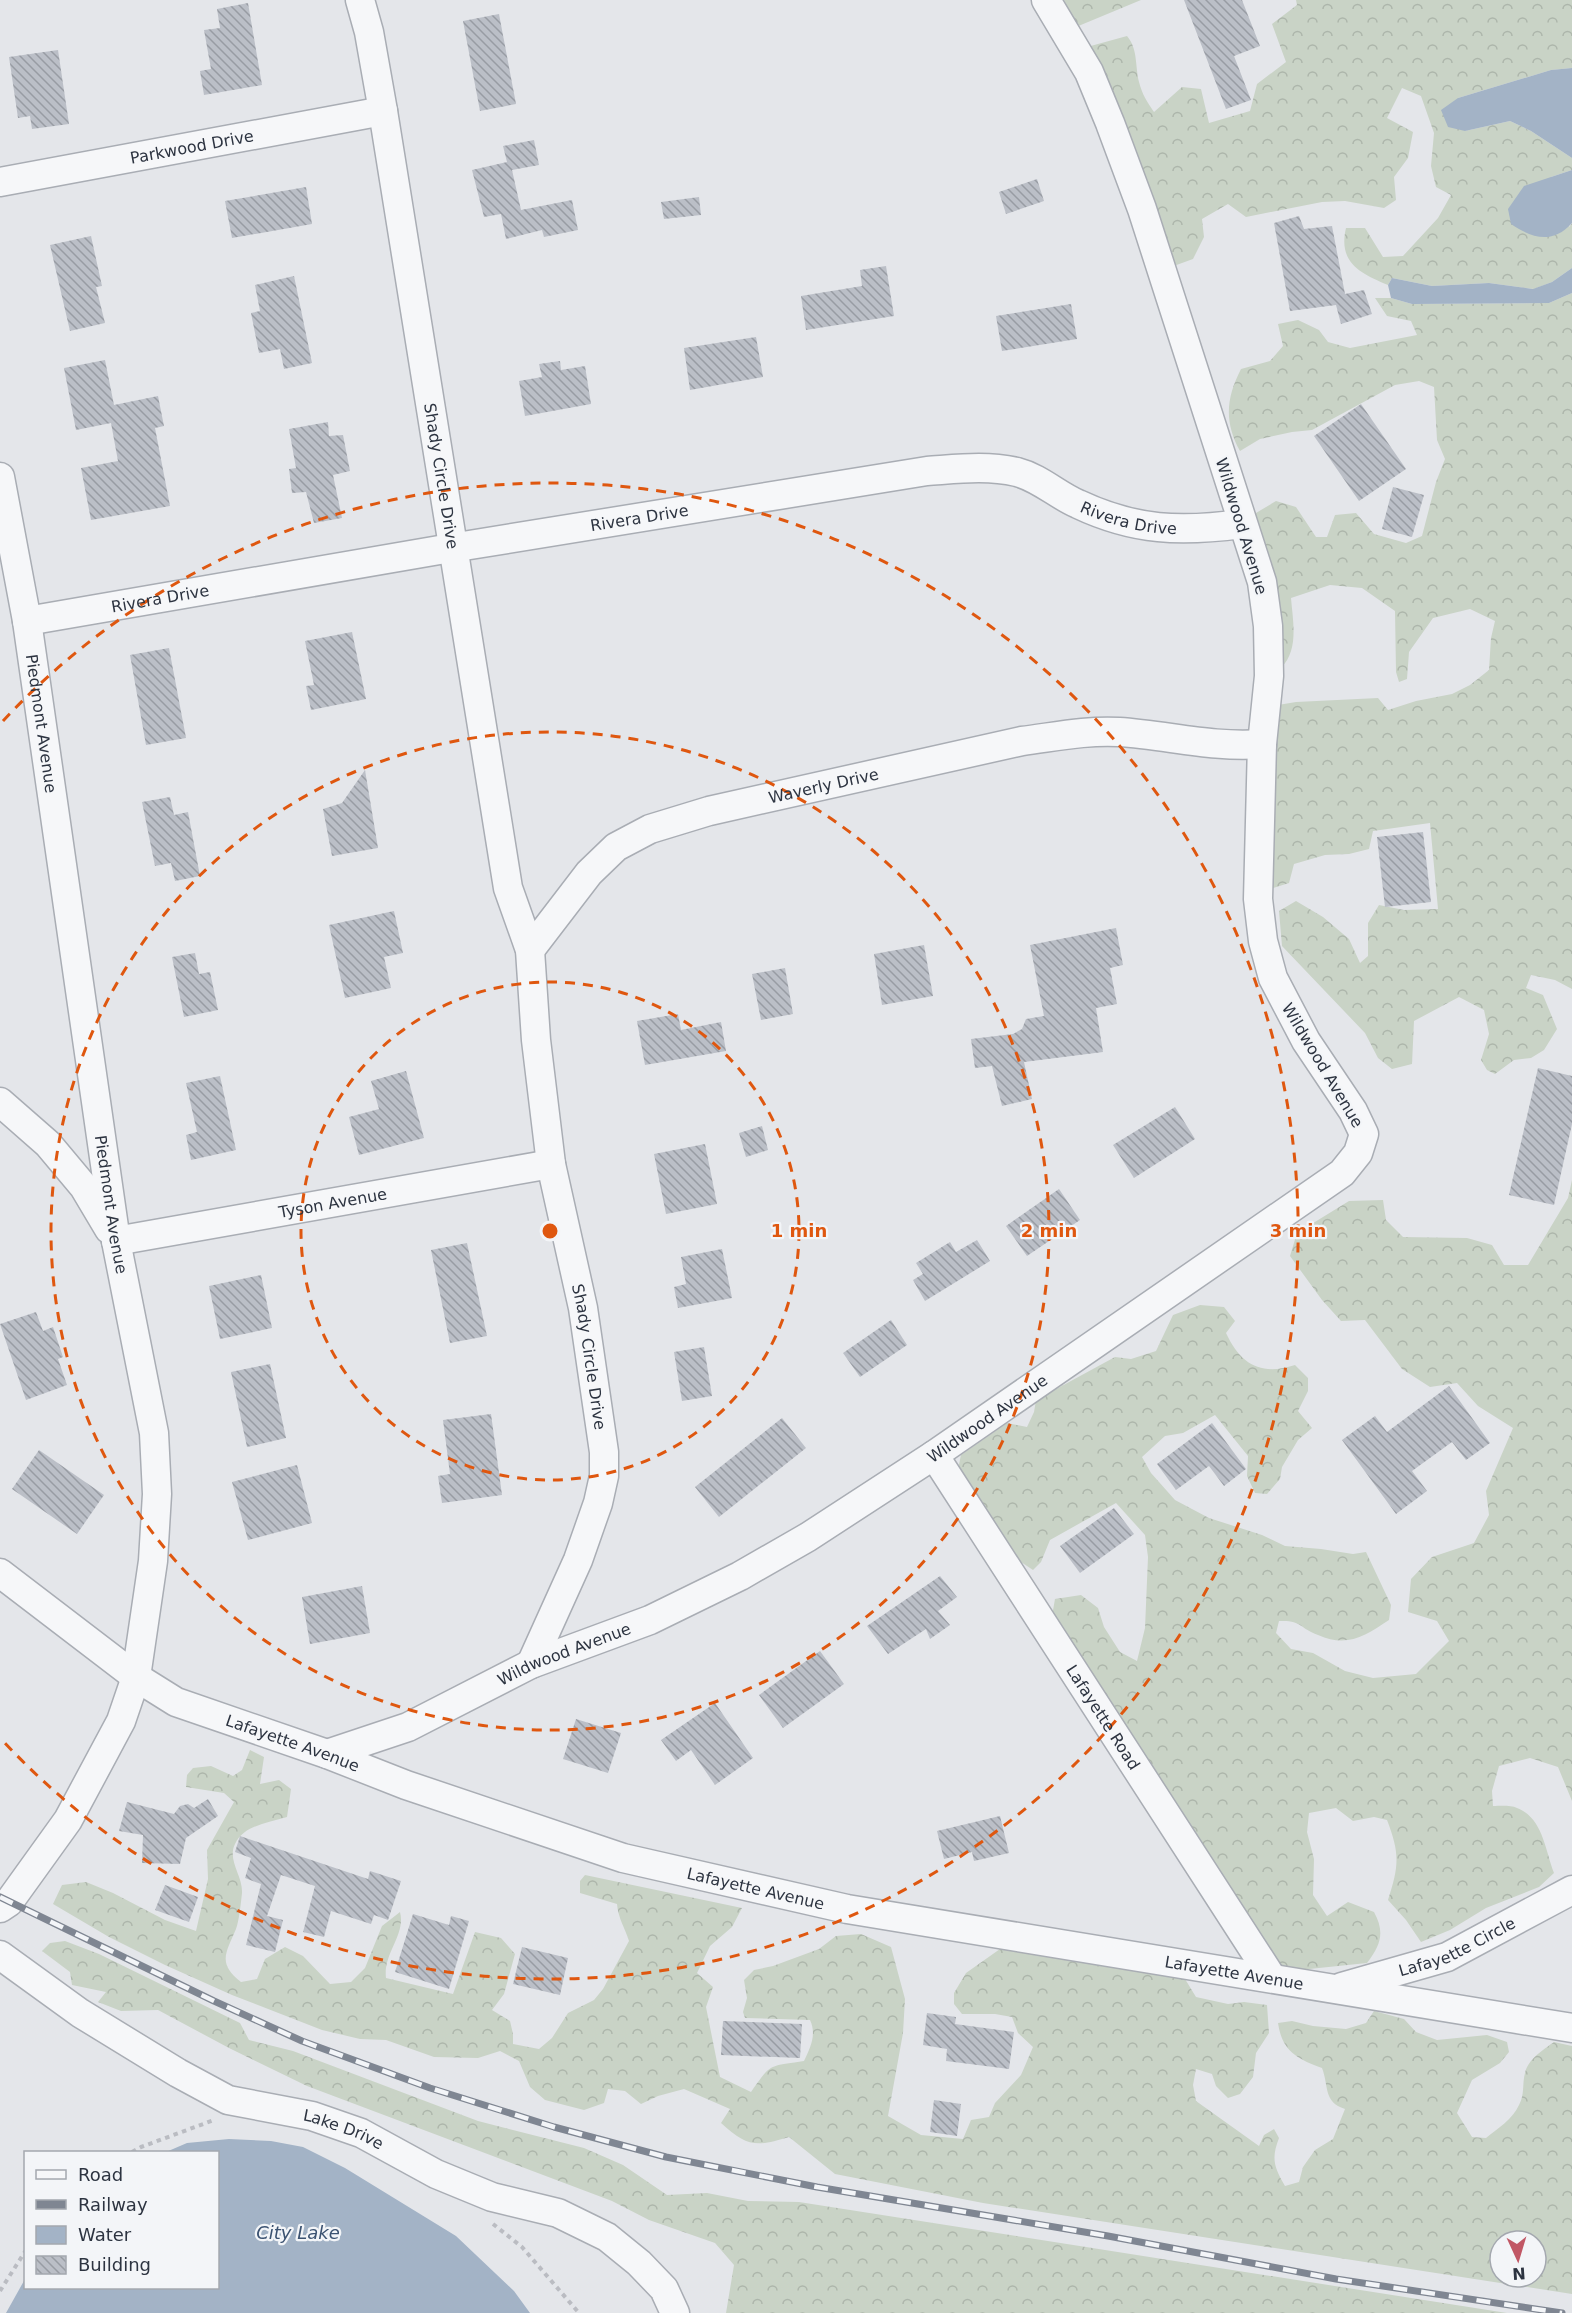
<svg xmlns="http://www.w3.org/2000/svg" width="1572" height="2313" font-family="'DejaVu Sans',sans-serif">
	<defs>
		<pattern id="forest-crowns" width="20" height="18" patternUnits="userSpaceOnUse" patternTransform="scale(1.5)"><rect width="20" height="18" fill="#c9d3c6"/><path d="M2 6a3 3 0 1 1 6 0M12 15a3 3 0 1 1 6 0" fill="none" stroke="#adb6ab"/></pattern>
		<pattern id="building-back-hatch" width="6" height="6" patternUnits="userSpaceOnUse" patternTransform="scale(1.5)"><rect width="6" height="6" fill="#bbbfc7"/><path d="M-1 5l2 2M0 0l6 6M5-1l2 2" fill="none" stroke="#989ca3"/></pattern>
	</defs>
	<rect width="100%" height="100%" fill="#e4e6ea"/>
	<g fill="url(#forest-crowns)" fill-rule="evenodd">
		<path d="M1064,0H1141L1076,27Z"/>
		<path d="M1296,0H1572V68L1551,70L1458,98L1465,131L1510,121L1531,131L1572,158V170L1551,177L1569,227L1572,223V268L1552,282L1534,289L1489,283L1432,286L1392,278L1388,285C1359,273 1338,262 1346,228H1365L1383,257L1403,256L1438,218L1451,195L1436,187L1431,166L1434,133L1421,96L1402,88L1387,118L1413,132L1408,158L1394,177L1396,200L1384,208L1345,201L1322,202L1246,217L1228,204L1202,219L1204,237L1193,259L1171,267L1087,47L1127,36C1138,49 1135,65 1139,82C1142,94 1147,102 1154,112L1182,87L1201,89L1209,123L1250,111L1257,84L1286,62L1272,24L1297,5Z"/>
		<path d="M1572,293V989L1555,980L1531,975L1526,988L1543,995L1557,1029L1544,1050L1531,1058L1514,1060L1495,1074L1487,1070L1481,1060L1489,1034L1484,1010L1459,997L1414,1021L1412,1064L1392,1069L1378,1058L1365,1033L1282,946L1279,911L1296,901L1323,917L1349,939L1360,963L1368,956V923L1379,905L1404,910L1438,909L1430,823L1373,831L1369,849L1349,854L1325,855L1294,864L1289,883L1267,890L1278,705L1296,702L1378,698L1388,710L1416,701L1452,694L1470,685L1489,670L1491,638L1495,621L1470,609L1433,618L1409,652L1407,679L1399,682L1396,672L1395,611L1362,588L1330,585L1291,598C1293,622 1299,650 1281,668L1251,516L1276,501L1296,507L1316,537H1327L1335,515L1356,513L1374,534L1406,543L1422,536L1436,482L1445,459L1437,440L1434,387L1419,381L1395,385L1312,430L1292,432L1260,439L1240,451C1224,422 1226,398 1241,369L1270,361L1283,346L1278,324L1298,320L1319,330L1328,342L1350,348L1417,335L1411,321L1387,316L1375,298H1391L1412,304L1549,303Z"/>
		<path d="M1572,1180V1801L1558,1767L1530,1758L1499,1766L1492,1791L1493,1806C1500,1806 1511,1805 1517,1808C1543,1818 1545,1850 1554,1873L1539,1887L1486,1908L1450,1930L1421,1942L1406,1920L1388,1900C1399,1865 1400,1854 1387,1820L1374,1817L1353,1821L1336,1808L1309,1813L1307,1832L1314,1859L1313,1895L1327,1916L1348,1902L1374,1912C1385,1932 1381,1945 1367,1963L1290,1971L1278,1970L1052,1616L1055,1599L1081,1595L1098,1608L1104,1627L1120,1652L1137,1661L1145,1628L1148,1557L1145,1535L1116,1503L1050,1540L1041,1562L1033,1570L1021,1562L979,1503L958,1469L961,1455L1007,1423L1027,1427L1034,1412L1036,1400L1115,1357L1131,1359L1156,1351L1173,1315L1200,1305L1224,1307L1235,1321L1226,1333C1241,1365 1261,1376 1295,1365L1308,1378V1391L1298,1411L1312,1428L1298,1440L1282,1467L1280,1479L1267,1494L1255,1493L1247,1476L1248,1456L1215,1415L1183,1433L1165,1436L1142,1457L1151,1473L1175,1500L1209,1518L1262,1535L1285,1546L1321,1549L1353,1554L1366,1552L1391,1605L1389,1620C1365,1636 1347,1648 1318,1635C1299,1628 1302,1620 1279,1621L1276,1633L1291,1649L1313,1653L1345,1671L1373,1678L1416,1674L1449,1641L1437,1621L1408,1612L1411,1579L1432,1557L1474,1543L1489,1515L1486,1491L1513,1428L1478,1406L1457,1383L1430,1387L1402,1369L1365,1320L1341,1321L1322,1300L1290,1256L1297,1233L1349,1201L1383,1200L1386,1220L1403,1237L1467,1238L1492,1245L1504,1265H1528L1568,1198Z"/>
		<path d="M250,1750L264,1757L260,1784L279,1780L291,1789L287,1817C268,1823 244,1825 235,1844C227,1860 243,1876 242,1893C241,1902 239,1921 236,1929C226,1953 217,1963 241,1982L257,1979L265,1959L285,1947L303,1956L330,1984L351,1982L365,1968L382,1926L400,1912C406,1935 383,1953 386,1978L453,1994L475,1932L501,1938L515,1954L504,1994L492,2010L510,2021L513,2034V2044L539,2049L552,2038L568,2013L594,2000L603,1989L629,1941C625,1928 618,1918 617,1904L580,1893V1881L585,1875L742,1908L732,1927L710,1946L697,1973L713,1987L706,2007L720,2077L751,2092C772,2062 768,2067 804,2061C810,2048 817,2035 810,2020L745,2018L743,2012L747,1998L744,1980L754,1970L773,1966L819,1949L836,1936L861,1934L891,1947L905,1999L903,2033L888,2116L921,2135L963,2139L971,2120L989,2117L995,2103L1021,2075L1033,2047L1018,2033L1012,2017L995,2014H962L954,2004V1993L966,1973L1000,1949L1185,1979L1196,1997L1228,2004L1244,2002L1267,2005L1269,2033L1256,2053L1253,2077L1240,2094L1228,2098L1216,2086L1212,2074L1196,2069L1193,2085L1196,2101L1259,2146L1264,2135L1274,2129L1279,2138C1271,2159 1274,2167 1285,2186L1299,2182L1303,2167L1315,2150L1333,2139L1345,2109C1323,2102 1329,2086 1322,2068C1297,2059 1282,2051 1278,2023L1292,2021L1313,2026L1346,2029L1366,2023L1374,2011L1404,2019L1416,2032L1437,2040L1487,2035L1507,2042L1509,2052L1500,2063L1472,2080L1457,2113L1472,2137L1486,2138C1497,2129 1513,2119 1519,2105C1525,2094 1522,2084 1525,2073C1528,2059 1543,2050 1554,2042L1572,2046V2294L983,2203L835,2174L789,2137C756,2147 747,2147 721,2123L730,2109L684,2089L658,2096L641,2104L625,2091L608,2089L604,2103L584,2110L545,2100L530,2087L519,2061L500,2051L478,2058L434,2057L386,2040L360,2039L322,2030L232,1995L165,1965L109,1937L53,1904L62,1885L86,1882L113,1893L165,1920L196,1931L208,1879L207,1850L234,1802L224,1793L186,1787L187,1775L193,1768L211,1766L233,1776L242,1770ZM1500,2241H1536V2277H1500Z"/>
		<path d="M65,1941L99,1954L240,2023L249,2040L293,2051L478,2121L584,2148L623,2165L667,2195L707,2193L748,2201L799,2202L1507,2313H726L734,2265L715,2243L649,2220L612,2201L307,2086L229,2048L158,2010L121,2011L98,2002L106,1992L72,1985L70,1972L42,1951L50,1943Z"/>
	</g>
	<g fill="#a3b3c6">
		<path d="M1572,68V158L1531,131L1510,121L1465,131L1448,127L1441,110L1458,98L1551,70Z"/>
		<path d="M1572,170V223C1552,245 1532,238 1511,224L1508,209L1524,186Z"/>
		<path d="M1572,268V293L1549,303L1412,304L1391,298L1388,285L1392,278L1432,286L1489,283L1533,289L1552,282Z"/>
		<path d="M229,2139L271,2141L303,2147L345,2168L456,2236L514,2291L530,2313H6L25,2279L26,2288H218V2152H166L187,2143Z"/>
	</g>
	<g fill="url(#building-back-hatch)">
		<path d="M1184,0H1242L1260,46L1234,56L1251,100L1226,109Z"/>
		<path d="M248,3L262,85L204,95L200,71L211,69L204,30L220,28L217,9Z"/>
		<path d="M499,14L516,104L480,111L463,21Z"/>
		<path d="M58,50L69,124L32,129L30,116L18,118L9,57Z"/>
		<path d="M534,140L539,165L512,170L521,210L572,200L578,230L544,237L542,230L506,239L501,214L484,217L472,170L507,162L503,146Z"/>
		<path d="M1037,179L1044,201L1006,214L999,192Z"/>
		<path d="M306,187L312,224L232,238L225,201Z"/>
		<path d="M699,197L701,215L664,219L661,202Z"/>
		<path d="M1299,216L1304,229L1332,226L1345,294L1364,290L1372,314L1341,324L1336,305L1290,311L1274,223Z"/>
		<path d="M91,236L102,286L96,287L105,323L70,331L50,245Z"/>
		<path d="M886,266L894,316L806,330L801,296L862,286L860,270Z"/>
		<path d="M294,276L312,363L284,369L280,349L259,353L251,313L260,311L255,285Z"/>
		<path d="M1071,304L1077,339L1002,351L996,316Z"/>
		<path d="M756,337L763,377L690,390L684,348Z"/>
		<path d="M105,360L114,405L158,396L164,426L155,428L170,506L91,520L81,468L118,461L111,423L76,430L64,368Z"/>
		<path d="M560,361L561,370L585,366L591,404L525,416L519,381L542,377L539,364Z"/>
		<path d="M1361,404L1406,469L1359,501L1314,436Z"/>
		<path d="M328,422L329,436L343,435L350,471L333,475L342,518L314,523L306,492L292,493L289,469L296,468L289,429Z"/>
		<path d="M1393,487L1424,495L1412,537L1382,529Z"/>
		<path d="M352,632L366,699L311,710L306,686L314,685L305,641Z"/>
		<path d="M169,648L186,738L146,745L130,655Z"/>
		<path d="M365,770L378,848L332,856L323,809L342,803Z"/>
		<path d="M170,797L174,815L188,812L200,876L175,881L171,863L155,866L142,802Z"/>
		<path d="M1423,832L1431,902L1385,907L1377,837Z"/>
		<path d="M394,911L403,953L384,957L391,988L345,998L329,925Z"/>
		<path d="M1116,928L1123,965L1110,968L1117,1004L1096,1008L1103,1052L1024,1062L1032,1099L1002,1106L992,1066L975,1068L971,1039L1013,1034L1022,1029L1026,1019L1044,1016L1030,945Z"/>
		<path d="M924,945L933,996L882,1005L874,954Z"/>
		<path d="M195,953L199,974L210,972L218,1010L184,1017L172,957Z"/>
		<path d="M785,968L793,1014L761,1020L752,974Z"/>
		<path d="M678,1014L681,1030L721,1022L726,1051L645,1065L637,1021Z"/>
		<path d="M1538,1068L1572,1076V1124L1554,1205L1509,1195Z"/>
		<path d="M406,1071L424,1138L359,1155L349,1117L379,1109L371,1081Z"/>
		<path d="M220,1076L236,1150L191,1160L186,1135L197,1132L186,1083Z"/>
		<path d="M1175,1107L1195,1139L1134,1178L1113,1145Z"/>
		<path d="M762,1126L768,1150L746,1157L739,1133Z"/>
		<path d="M705,1144L717,1204L666,1214L654,1154Z"/>
		<path d="M1059,1189L1080,1220L1027,1256L1006,1226Z"/>
		<path d="M977,1240L990,1261L925,1301L913,1280L923,1274L916,1263L950,1242L956,1252Z"/>
		<path d="M467,1243L487,1336L450,1343L431,1250Z"/>
		<path d="M722,1249L732,1298L678,1308L674,1287L686,1284L681,1257Z"/>
		<path d="M261,1275L272,1328L220,1339L209,1286Z"/>
		<path d="M36,1312L43,1331L53,1327L63,1357L58,1359L67,1385L26,1400L0,1324Z"/>
		<path d="M891,1320L907,1345L860,1377L843,1353Z"/>
		<path d="M704,1347L712,1396L682,1401L674,1352Z"/>
		<path d="M270,1364L286,1438L247,1447L231,1372Z"/>
		<path d="M1449,1386L1490,1443L1466,1460L1452,1442L1412,1471L1427,1491L1396,1514L1342,1440L1375,1416L1387,1432Z"/>
		<path d="M491,1414L502,1495L442,1503L438,1476L450,1474L443,1420Z"/>
		<path d="M782,1418L806,1448L719,1517L695,1487Z"/>
		<path d="M1212,1423L1246,1469L1224,1486L1209,1466L1176,1490L1157,1464Z"/>
		<path d="M39,1450L104,1495L77,1534L12,1489Z"/>
		<path d="M297,1465L312,1523L248,1540L232,1482Z"/>
		<path d="M1114,1508L1134,1534L1080,1573L1060,1546Z"/>
		<path d="M940,1576L957,1597L938,1611L950,1625L930,1639L926,1629L888,1654L867,1626Z"/>
		<path d="M362,1586L370,1633L310,1644L302,1597Z"/>
		<path d="M820,1651L844,1684L783,1728L759,1695Z"/>
		<path d="M715,1703L753,1758L715,1785L691,1750L676,1761L661,1740Z"/>
		<path d="M576,1719L621,1733L608,1773L563,1759Z"/>
		<path d="M208,1799L218,1816L186,1838L180,1864L142,1863L143,1835L119,1831L127,1802L174,1814L180,1806L188,1804L194,1808Z"/>
		<path d="M1000,1816L1009,1853L974,1861L972,1852L944,1859L937,1831Z"/>
		<path d="M240,1836L368,1879L370,1871L401,1881L388,1920L374,1915L371,1924L331,1911L324,1937L303,1932L315,1886L281,1875L267,1916L283,1920L275,1952L246,1945L261,1884L245,1878L251,1858L235,1852Z"/>
		<path d="M165,1885L198,1897L189,1922L155,1910Z"/>
		<path d="M413,1914L449,1925L451,1916L469,1921L449,1989L395,1972Z"/>
		<path d="M522,1947L568,1958L560,1995L513,1984Z"/>
		<path d="M927,2013L956,2017L955,2024L1014,2032L1009,2069L946,2061L947,2049L923,2045Z"/>
		<path d="M723,2021L802,2024L800,2058L721,2055Z"/>
		<path d="M934,2100L961,2104L957,2136L930,2132Z"/>
	</g>
	<g fill="none" stroke-linecap="round" stroke-linejoin="round">
		<defs>
			<g id="minor">
				<path id="s1" d="M360,0L369,32L383,111L508,888L530,950L536,1040L551,1164L583,1308L604,1452V1476L598,1503L578,1560L531,1664"/>
				<path id="s2" d="M0,182L383,111"/>
				<path id="s3" d="M0,477L27,621L116,1241L154,1433L157,1494L153,1561L136,1677L121,1721L68,1820L9,1902L0,1908"/>
				<path id="s4" d="M27,621L451,548L927,471C957,469 987,465 1017,472C1040,478 1057,495 1078,504C1135,531 1181,532 1242,524"/>
				<path id="s5" d="M530,950L589,873L616,847L650,829L709,811L1022,741C1054,737 1087,730 1119,732C1167,735 1213,748 1262,744"/>
				<path d="M0,1102L48,1144L84,1187L109,1229"/>
				<path id="s6" d="M116,1241L551,1164"/>
				<path id="s7" d="M934,1455L1272,1978"/>
				<path id="s8" d="M0,1573L136,1677L176,1702L327,1754L406,1785L623,1858L847,1909L1572,2028"/>
				<path id="s9" d="M327,1754L408,1727L531,1664L650,1620L740,1576L808,1537L934,1455L1342,1173L1358,1153L1364,1134L1353,1111L1306,1041L1273,978L1263,941L1258,899L1262,744L1269,676L1268,626L1262,582L1142,209L1110,123L1089,72L1046,0"/>
				<path id="s10" d="M0,1955L80,2013L178,2073L228,2100L312,2116L361,2133L436,2174L492,2197L558,2213L607,2237L639,2263L664,2289L675,2313"/>
				<path id="s11" d="M1342,1987L1447,1957L1572,1890"/>
			</g>
		</defs>
		<use href="#minor" stroke="#a9adb4" stroke-width="31"/>
		<g stroke="#babcc2" stroke-width="4" stroke-dasharray="4.5 4.5" stroke-linecap="butt">
			<path d="M132,2152L141,2147L214,2120"/>
			<path d="M493,2224L522,2247L579,2313"/>
			<path d="M0,2291L26,2250"/>
		</g>
		<use href="#minor" stroke="#f6f7f9" stroke-width="28"/>
		<defs>
			<path id="rail" d="M0,1897L214,2001L302,2041L430,2088L554,2127L666,2157L817,2187L1108,2236L1336,2279L1562,2313"/>
		</defs>
		<use href="#rail" stroke="#7f8692" stroke-width="7"/>
		<use href="#rail" stroke="#f3f5f8" stroke-width="4.5" stroke-dasharray="14" stroke-linecap="butt"/>
	</g>
	<g fill="none" stroke="#df570f" stroke-width="3" stroke-dasharray="10 8">
		<circle cx="550" cy="1231" r="249"/>
		<circle cx="550" cy="1231" r="499"/>
		<path d="M3 721A748 748 0 1 1 3 1741"/>
	</g>
	<g text-anchor="middle" stroke-width="4.5" stroke-linejoin="round" paint-order="stroke">
		<g font-size="16" fill="#2d3441" stroke="#f3f5f8">
			<text dy="6" stroke="none"><textPath href="#s2" startOffset="195">Parkwood Drive</textPath></text>
			<text dy="6" stroke="none"><textPath href="#s1" startOffset="483">Shady Circle Drive</textPath></text>
			<text dy="6" stroke="none"><textPath href="#s4" startOffset="1125">Rivera Drive</textPath></text>
			<text dy="6" stroke="none"><textPath href="#s4" startOffset="621">Rivera Drive</textPath></text>
			<text transform="translate(1242 526) rotate(73)" y="6">Wildwood Avenue</text>
			<text dy="6" stroke="none"><textPath href="#s4" startOffset="135">Rivera Drive</textPath></text>
			<text dy="6" stroke="none"><textPath href="#s3" startOffset="250">Piedmont Avenue</textPath></text>
			<text dy="6" stroke="none"><textPath href="#s5" startOffset="352">Waverly Drive</textPath></text>
			<text transform="translate(1323 1065) rotate(59)" y="6">Wildwood Avenue</text>
			<text dy="6" stroke="none"><textPath href="#s6" startOffset="220">Tyson Avenue</textPath></text>
			<text dy="6" stroke="none"><textPath href="#s3" startOffset="736">Piedmont Avenue</textPath></text>
			<text dy="6" stroke="none"><textPath href="#s1" startOffset="1378">Shady Circle Drive</textPath></text>
			<text dy="6" stroke="none"><textPath href="#s9" startOffset="744">Wildwood Avenue</textPath></text>
			<text dy="6" stroke="none"><textPath href="#s9" startOffset="258">Wildwood Avenue</textPath></text>
			<text dy="6" stroke="none"><textPath href="#s7" startOffset="312">Lafayette Road</textPath></text>
			<text dy="6" stroke="none"><textPath href="#s8" startOffset="342">Lafayette Avenue</textPath></text>
			<text dy="6" stroke="none"><textPath href="#s8" startOffset="828">Lafayette Avenue</textPath></text>
			<text dy="6" stroke="none"><textPath href="#s11" startOffset="122">Lafayette Circle</textPath></text>
			<text dy="6" stroke="none"><textPath href="#s8" startOffset="1314">Lafayette Avenue</textPath></text>
			<text dy="6" stroke="none"><textPath href="#s10" startOffset="390">Lake Drive</textPath></text>
		</g>
		<g font-size="18" font-style="italic" fill="#3b5271" stroke="#f3f5f8">
			<text x="298" y="2239">City Lake</text>
		</g>
	</g>
	<circle cx="550" cy="1231" r="9" fill="#df570f" stroke="#f3f5f8" stroke-width="3"/>
	<g font-size="18" text-anchor="middle" font-weight="bold" fill="#df570f" stroke="#f3f5f8" stroke-width="4.5" stroke-linejoin="round" paint-order="stroke">
		<text x="799" y="1237">1 min</text>
		<text x="1049" y="1237">2 min</text>
		<text x="1298" y="1237">3 min</text>
	</g>
	<rect x="24" y="2151" width="195" height="138" fill="#f3f5f8" stroke="#a4a8af" stroke-width="1.5"/>
	<rect x="36" y="2170" width="30" height="9" fill="#f6f7f9" stroke="#a4a8af" stroke-width="1.5"/>
	<text x="78" y="2181" font-size="18" fill="#2d3441">Road</text>
	<rect x="36" y="2200" width="30" height="9" fill="#7f8692" stroke="#a4a8af" stroke-width="1.5"/>
	<text x="78" y="2211" font-size="18" fill="#2d3441">Railway</text>
	<rect x="36" y="2226" width="30" height="18" fill="#a3b3c6" stroke="#a4a8af" stroke-width="1.5"/>
	<text x="78" y="2241" font-size="18" fill="#2d3441">Water</text>
	<rect x="36" y="2256" width="30" height="18" fill="url(#building-back-hatch)" stroke="#a4a8af" stroke-width="1.5"/>
	<text x="78" y="2271" font-size="18" fill="#2d3441">Building</text>
	<g transform="translate(1518 2259) rotate(176)"><circle r="28" fill="#f3f5f8" stroke="#a4a8af" stroke-width="1.5"/>
	<path d="M0-4.5L10 22L0 15L-10 22Z" fill="#c15765"/>
	<text y="-9" font-size="16" font-weight="bold" text-anchor="middle" fill="#2d3441">N</text>
	</g>
</svg>
